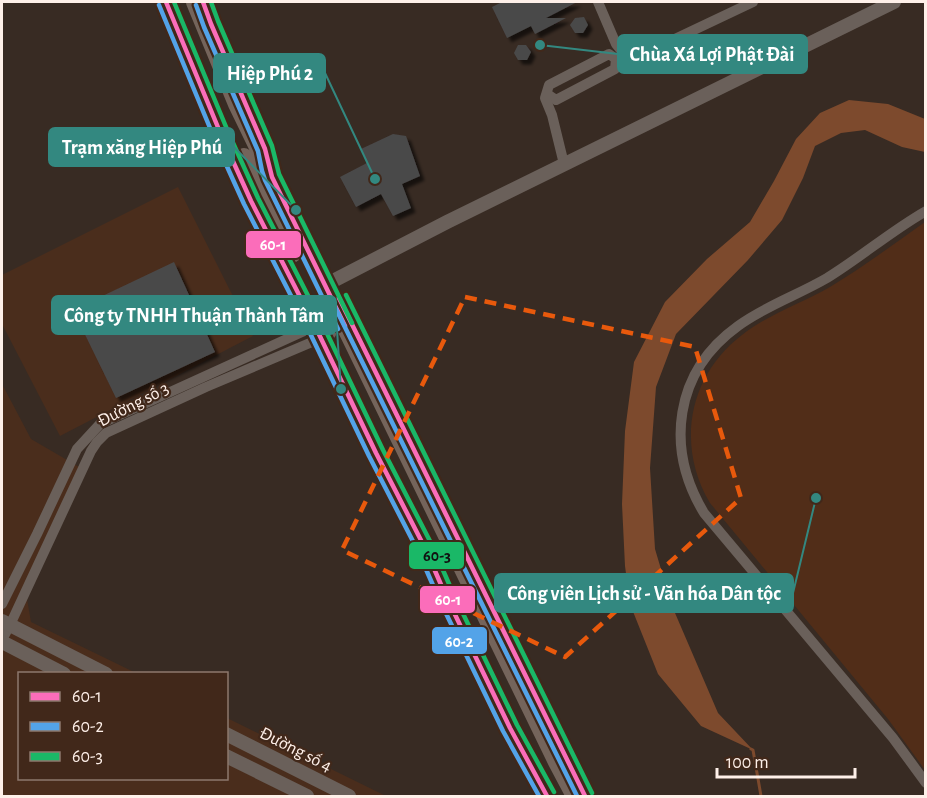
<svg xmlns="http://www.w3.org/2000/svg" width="927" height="798" font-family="'Alegreya Sans',sans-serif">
	<defs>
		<filter id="shadow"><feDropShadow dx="4.5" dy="4.5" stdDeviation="1.5" flood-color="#0009"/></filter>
	</defs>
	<rect width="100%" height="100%" fill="#382b23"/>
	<g fill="#4a2d1c">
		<path d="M178,187L253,336L60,436L2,324V275Z"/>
		<path d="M2,384L31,439L86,471L27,599L31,622L136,673L20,674V778H226L227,718L386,796H2Z"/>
	</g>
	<path fill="#512d18" d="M925,222V770L888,719L710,503C676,446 688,376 742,335C767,315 802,303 830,287C863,267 894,244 925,222Z"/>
	<path fill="#7d4a2d" d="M849,100L888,104L925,119V152L902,147L865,130L841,133L815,146L803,178L782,220L748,260L676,334L656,387L650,468L655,549L672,606L718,713L753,750L701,726L658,674L630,604L625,566L622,504L625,431L634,362L665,302L707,259L750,222L774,181L796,139L820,113Z"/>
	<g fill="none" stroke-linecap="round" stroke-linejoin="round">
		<path stroke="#7d4a2d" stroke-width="3" d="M751,749L753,750L761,796"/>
	</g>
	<g fill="#4a494a" filter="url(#shadow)">
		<path d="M502,2H577L546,18H566L535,34L531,26L507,38L492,7Z"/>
		<path d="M584,17L588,25L583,33H575L570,25L575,18Z"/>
		<path d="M518,45H526L531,52L527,60H518L514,53Z"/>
		<path d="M393,134L406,136L420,176L402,184L411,208L393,216L381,194L356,207L340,177L367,163L361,149Z"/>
		<path d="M174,262L215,352L116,398L73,310Z"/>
	</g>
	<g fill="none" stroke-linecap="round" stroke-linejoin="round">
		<g stroke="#6a605a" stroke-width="10">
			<path d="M598,2L616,44L625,55"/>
			<path d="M625,55L633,58L639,56L753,2"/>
			<path d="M547,94L556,100L615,69L616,59"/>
			<path d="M564,164L552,115L545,98L549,85L609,54L616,59"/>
			<path d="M926,211C891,231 861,257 827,278C798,295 765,306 738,326C674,372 665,448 704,513L893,738L926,783"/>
			<path d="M2,604L37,534L77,449L100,424L324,322"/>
			<path d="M2,640L10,625L91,451L97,442L106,433L206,387L331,334"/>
		</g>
		<g stroke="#6a605a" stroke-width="14">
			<path d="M331,282L447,222L894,2"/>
			<path d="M2,621L106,674"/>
			<path d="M2,642L64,674"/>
			<path d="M226,734L349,796"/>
			<path d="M226,756L307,796"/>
		</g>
		<g stroke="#74645b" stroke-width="18">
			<path d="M166,2L222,137L251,201L315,326L376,453L425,548L446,596L510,728L547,796"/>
			<path d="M195,2L237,104L557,762L575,796"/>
			<path d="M244,157L292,254"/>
		</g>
		<defs>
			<g id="bus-1">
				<path d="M166,2L222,137L251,201L315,326L376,453L425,548L446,596L510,728L547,796"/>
				<path d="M203,2L211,24L265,149L272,177L345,326"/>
				<path d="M339,298L585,796"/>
			</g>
			<g id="bus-2">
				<path d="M159,5L215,140L244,204L308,329L369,456L418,551L439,599L503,731L539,796"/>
				<path d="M196,5L204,27L258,151L262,171L265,180L338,329"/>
				<path d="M332,301L577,796"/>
			</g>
			<g id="bus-3">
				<path d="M174,2L229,134L258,198L322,323L383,450L432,545L453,593L517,725L554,792"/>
				<path d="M211,2L218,21L272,146L279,174L352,323"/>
				<path d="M346,295L592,793"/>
			</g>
		</defs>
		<use href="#bus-1" stroke="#41281a" stroke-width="9"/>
		<use href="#bus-2" stroke="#41281a" stroke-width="9"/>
		<use href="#bus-3" stroke="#41281a" stroke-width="9"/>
		<use href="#bus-1" stroke="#fb6dba" stroke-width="4.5"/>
		<use href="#bus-2" stroke="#53a3e8" stroke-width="4.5"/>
		<use href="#bus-3" stroke="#1ab867" stroke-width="4.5"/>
	</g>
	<path fill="none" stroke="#e8590c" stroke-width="4.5" stroke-dasharray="12 8" stroke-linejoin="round" d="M465,297L695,347L741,498L565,657L342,550Z"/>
	<g text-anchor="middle" stroke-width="4.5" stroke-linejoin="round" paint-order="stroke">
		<g font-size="18" fill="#fef0e9" stroke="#41281a">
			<text transform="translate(133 404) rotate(-27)" y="6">Đường số 3</text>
			<text transform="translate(296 749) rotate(27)" y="6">Đường số 4</text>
		</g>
	</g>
	<path fill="none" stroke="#338880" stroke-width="2" d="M540 45L618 54M375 179L325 73M296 210L234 147M341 389L336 315M816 498L793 593"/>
	<g fill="#338880" stroke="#41281a" stroke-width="2">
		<circle cx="540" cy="45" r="6"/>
		<circle cx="375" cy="179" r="6"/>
		<circle cx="296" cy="210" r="6"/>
		<circle cx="341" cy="389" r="6"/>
		<circle cx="816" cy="498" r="6"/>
	</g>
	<g fill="#338880" stroke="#338880" stroke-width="2">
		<rect x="618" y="35" width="189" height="38" rx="6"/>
		<rect x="214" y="54" width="111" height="38" rx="6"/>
		<rect x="49" y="128" width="185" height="38" rx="6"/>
		<rect x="52" y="296" width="284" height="38" rx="6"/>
		<rect x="495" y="574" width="298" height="38" rx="6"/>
	</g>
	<g font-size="20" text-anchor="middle" font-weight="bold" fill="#fff">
		<text x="712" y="61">Chùa Xá Lợi Phật Đài</text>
		<text x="270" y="80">Hiệp Phú 2</text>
		<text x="142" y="154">Trạm xăng Hiệp Phú</text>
		<text x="194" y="322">Công ty TNHH Thuận Thành Tâm</text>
		<text x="644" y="600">Công viên Lịch sử - Văn hóa Dân tộc</text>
	</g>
	<g stroke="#41281a" stroke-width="2">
		<rect x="245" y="230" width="57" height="29" rx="6" fill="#fb6dba"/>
		<rect x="408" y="541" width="57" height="29" rx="6" fill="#1ab867"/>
		<rect x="419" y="585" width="57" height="29" rx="6" fill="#fb6dba"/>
		<rect x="431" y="626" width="57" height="29" rx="6" fill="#53a3e8"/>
	</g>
	<g font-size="16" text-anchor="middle" font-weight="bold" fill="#fff">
		<text x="273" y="250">60-1</text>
		<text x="448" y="605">60-1</text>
		<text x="459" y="647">60-2</text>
	</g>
	<g font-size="16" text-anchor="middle" font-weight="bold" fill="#111">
		<text x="437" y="561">60-3</text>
	</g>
	<rect width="927" height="798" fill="none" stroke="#fef0e9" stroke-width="6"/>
	<rect x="18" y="672" width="210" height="108" fill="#41281a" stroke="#8d786d" stroke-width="1.5"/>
	<rect x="30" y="692" width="30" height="9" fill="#fb6dba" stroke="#8d786d" stroke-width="1.5"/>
	<text x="72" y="702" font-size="18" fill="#fef0e9">60-1</text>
	<rect x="30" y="722" width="30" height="9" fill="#53a3e8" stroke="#8d786d" stroke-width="1.5"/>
	<text x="72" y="732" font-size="18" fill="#fef0e9">60-2</text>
	<rect x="30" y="752" width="30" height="9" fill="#1ab867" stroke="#8d786d" stroke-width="1.5"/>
	<text x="72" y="762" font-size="18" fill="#fef0e9">60-3</text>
	<path d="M717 768v9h138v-9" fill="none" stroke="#fef0e9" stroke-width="3"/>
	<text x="726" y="768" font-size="18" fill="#fef0e9" stroke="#41281a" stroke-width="4.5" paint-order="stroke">100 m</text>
</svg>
